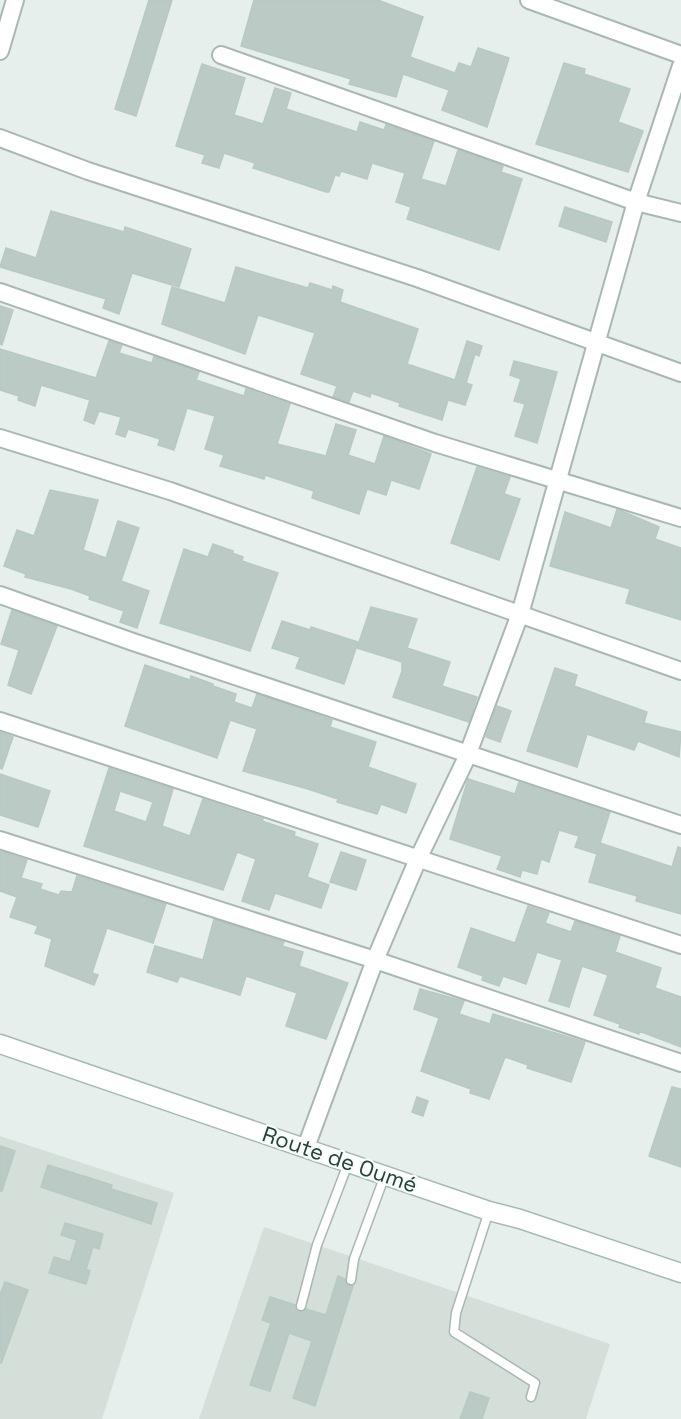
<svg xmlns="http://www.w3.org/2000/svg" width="681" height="1419" font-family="'Space Grotesk',sans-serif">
	<rect width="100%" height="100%" fill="#e6efeb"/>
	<g fill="#d4dfda">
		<path d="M0,1136L174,1193L102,1419H0Z"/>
		<path d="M264,1227L610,1344L586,1419H199Z"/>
	</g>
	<g fill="#bbcac4" stroke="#b8c9c2" stroke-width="1.5" fill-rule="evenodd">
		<path d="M149,0H172L136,116L115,109Z"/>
		<path d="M254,0H378L423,17L410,57L455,73L459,63L471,67L478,48L509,58L487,127L442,110L449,90L403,74L396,97L349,84L351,79L241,46Z"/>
		<path d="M564,63L585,69L584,74L630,89L618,122L643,131L628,172L536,144Z"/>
		<path d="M202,64L245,78L234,115L263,124L275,88L291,93L286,109L357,132L360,122L384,130L386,125L434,141L421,179L446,186L458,150L503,166L501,172L522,179L499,250L407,219L411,207L396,202L405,173L372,163L367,179L341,171L339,176L335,175L329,192H326L253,168L255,163L224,153L219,168L202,163L205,155L176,146Z"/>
		<path d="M565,207L612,222L606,242L559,226Z"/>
		<path d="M51,211L124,232L125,227L191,249L179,287L132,273L119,314L103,308L106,299L0,267L6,248L36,258Z"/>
		<path d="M236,267L308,288L310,283L332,290L333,286L343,290L340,302L418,329L407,364L455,380L467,341L482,346L479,356L475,354L466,383L472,385L465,405L448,400L442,420L399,406L400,403L371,393L370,397L353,391L349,402L333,397L337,386L301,374L315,333L268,318L258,315L245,354L162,324L172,287L225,303Z"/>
		<path d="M0,306L13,310L2,345L0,344Z"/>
		<path d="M109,341L122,345L119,353L152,363L154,356L199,372L196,380L244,396L246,389L290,404L277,444L326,456L336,424L356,430L348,455L375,464L384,436L431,454L419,489L391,480L386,495L367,489L359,514L312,498L314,491L265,475L264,479L220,466L224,455L205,449L215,416L187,408L174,450L158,445L160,439L128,429L125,437L116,434L121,417L99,411L94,424L84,420L90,400L41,385L35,406L18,400L19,396L0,390V349L96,378Z"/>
		<path d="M514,361L557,372L537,443L515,436L525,404L514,401L521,379L510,375Z"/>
		<path d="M477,467L510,477L504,494L520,499L499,560L451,543Z"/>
		<path d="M50,490L98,500L83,550L106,558L118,521L139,528L121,581L149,591L137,628L120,622L124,611L89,599L90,596L71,589L25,577L26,574L4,566L17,530L34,536Z"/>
		<path d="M617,509L659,527L655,539L681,548V620L626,603L630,589L550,566L565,512L611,528Z"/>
		<path d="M213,544L233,551L232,553L243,557L242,561L278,573L250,651L160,623L184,549L208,557Z"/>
		<path d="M371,607L417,619L407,648L450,662L442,686L477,697L469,722L393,697L402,671V662L357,648Z"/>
		<path d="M12,610L57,626L31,694L8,685L19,650L1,644Z"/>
		<path d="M282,621L310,630L311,627L358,642L344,684L296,668L300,657L272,648Z"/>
		<path d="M145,665L190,680L191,676L213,684V686L236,694L234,702L252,708L257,694L332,720L330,727L376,742L368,767L416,784L406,813L381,804L377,814L337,802L338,799L308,789L243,771L257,729L230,720L217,758L125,726Z"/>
		<path d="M555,668L577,675L574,686L647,712L644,723L681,732L679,757L638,741L634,750L587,734L577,767L527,751Z"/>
		<path d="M497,706L511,711L500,742L486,737Z"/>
		<path d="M0,732L13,737L2,769L0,768Z"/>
		<path d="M109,768L173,789L162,826L190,836L203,799L263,819L262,821L295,832L294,836L318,844L307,877L329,885L321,908L275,893L269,910L242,901L256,859L237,852L223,890L84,846ZM120,791L153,802L146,822L114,811Z"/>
		<path d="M0,774L50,791L38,827L0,815Z"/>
		<path d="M468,779L515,794L519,782L610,812L600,843L672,867L678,847L681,848V914L636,901L637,896L589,882L597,854L575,847L579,836L559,830L549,862L541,859L537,874L522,870L520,877L497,869L502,856L450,839Z"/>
		<path d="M0,851L27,860L21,878L42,884L40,889L59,895L61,891L72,892L77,876L166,904L153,943L107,928L92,973L98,975L94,985L45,966L52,939L35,933L38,926L10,917L17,897L0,891Z"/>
		<path d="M341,852L366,860L356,890L330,882Z"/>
		<path d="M528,906L549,913L545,923L571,932L575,921L620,936L615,952L661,968L655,988L681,997V1047L639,1031V1034L619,1027L620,1024L594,1015L608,975L582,966L569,1007L549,1001L562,960L537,952L526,984L503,976L499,986L482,980L483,976L458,967L471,928L515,943Z"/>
		<path d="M214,919L284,942L282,946L303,952L299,966L348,983L326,1039L286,1026L297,993L246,976L240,995L180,976L177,982L147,972L155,946L203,960Z"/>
		<path d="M420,989L464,1001L459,1014L490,1024L493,1014L585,1042L571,1082L527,1068L528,1065L505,1057L489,1099L470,1093L471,1089L421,1071L439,1018L414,1009Z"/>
		<path d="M672,1087L681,1089V1167L649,1156Z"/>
		<path d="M417,1097L428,1101L423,1116L412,1112Z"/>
		<path d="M0,1146L15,1151L2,1191H0Z"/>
		<path d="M48,1165L112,1185L111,1189L157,1203L151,1224L41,1187Z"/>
		<path d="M65,1223L103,1234L99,1249L93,1247L86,1269L90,1271L86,1284L49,1273L54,1257L70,1262L77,1240L61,1235Z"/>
		<path d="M338,1276L345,1279L348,1285L353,1286L315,1406L293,1398L312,1341L289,1333L270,1391L250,1385L271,1323L262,1320L270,1297L295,1305L299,1312L306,1309L326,1315Z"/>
		<path d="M5,1282L28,1290L1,1364L0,1295Z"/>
		<path d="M470,1392L489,1398L482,1419H460Z"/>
	</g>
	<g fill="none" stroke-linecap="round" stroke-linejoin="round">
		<defs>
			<g id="lane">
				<path d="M489,1211L456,1313L454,1332L535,1383L531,1397"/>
				<path d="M351,1280L354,1259L385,1175"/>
				<path d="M301,1306L317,1245L349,1161"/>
			</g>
			<g id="street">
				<path d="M529,0L681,55"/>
				<path d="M0,51L15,0"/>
				<path d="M221,55L636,202L681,213"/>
				<path d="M0,138L88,171L417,278L681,373"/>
				<path d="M0,292L435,443L681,518"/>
				<path d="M0,438L170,491L681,671"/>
				<path d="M0,595L133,642L681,825"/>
				<path d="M0,721L681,945"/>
				<path d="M0,840L375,960L681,1063"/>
				<path d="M306,1147L375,960L418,859L466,759L520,614L636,202L681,66"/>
			</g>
			<path id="secondary" d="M0,1044L489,1211L520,1219L681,1273"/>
		</defs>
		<use href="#lane" stroke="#a8b8b2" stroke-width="11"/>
		<use href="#street" stroke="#a8b8b2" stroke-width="20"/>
		<use href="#secondary" stroke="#a4bbb3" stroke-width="21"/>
		<use href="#lane" stroke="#fff" stroke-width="8"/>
		<use href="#street" stroke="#fff" stroke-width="16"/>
		<use href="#secondary" stroke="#fff" stroke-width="18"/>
	</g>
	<g text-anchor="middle" stroke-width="4.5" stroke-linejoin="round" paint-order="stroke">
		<g font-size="22" fill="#24423a" stroke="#f7fbf9">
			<text transform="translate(340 1159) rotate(19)" y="8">Route de Oumé</text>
		</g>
	</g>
</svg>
